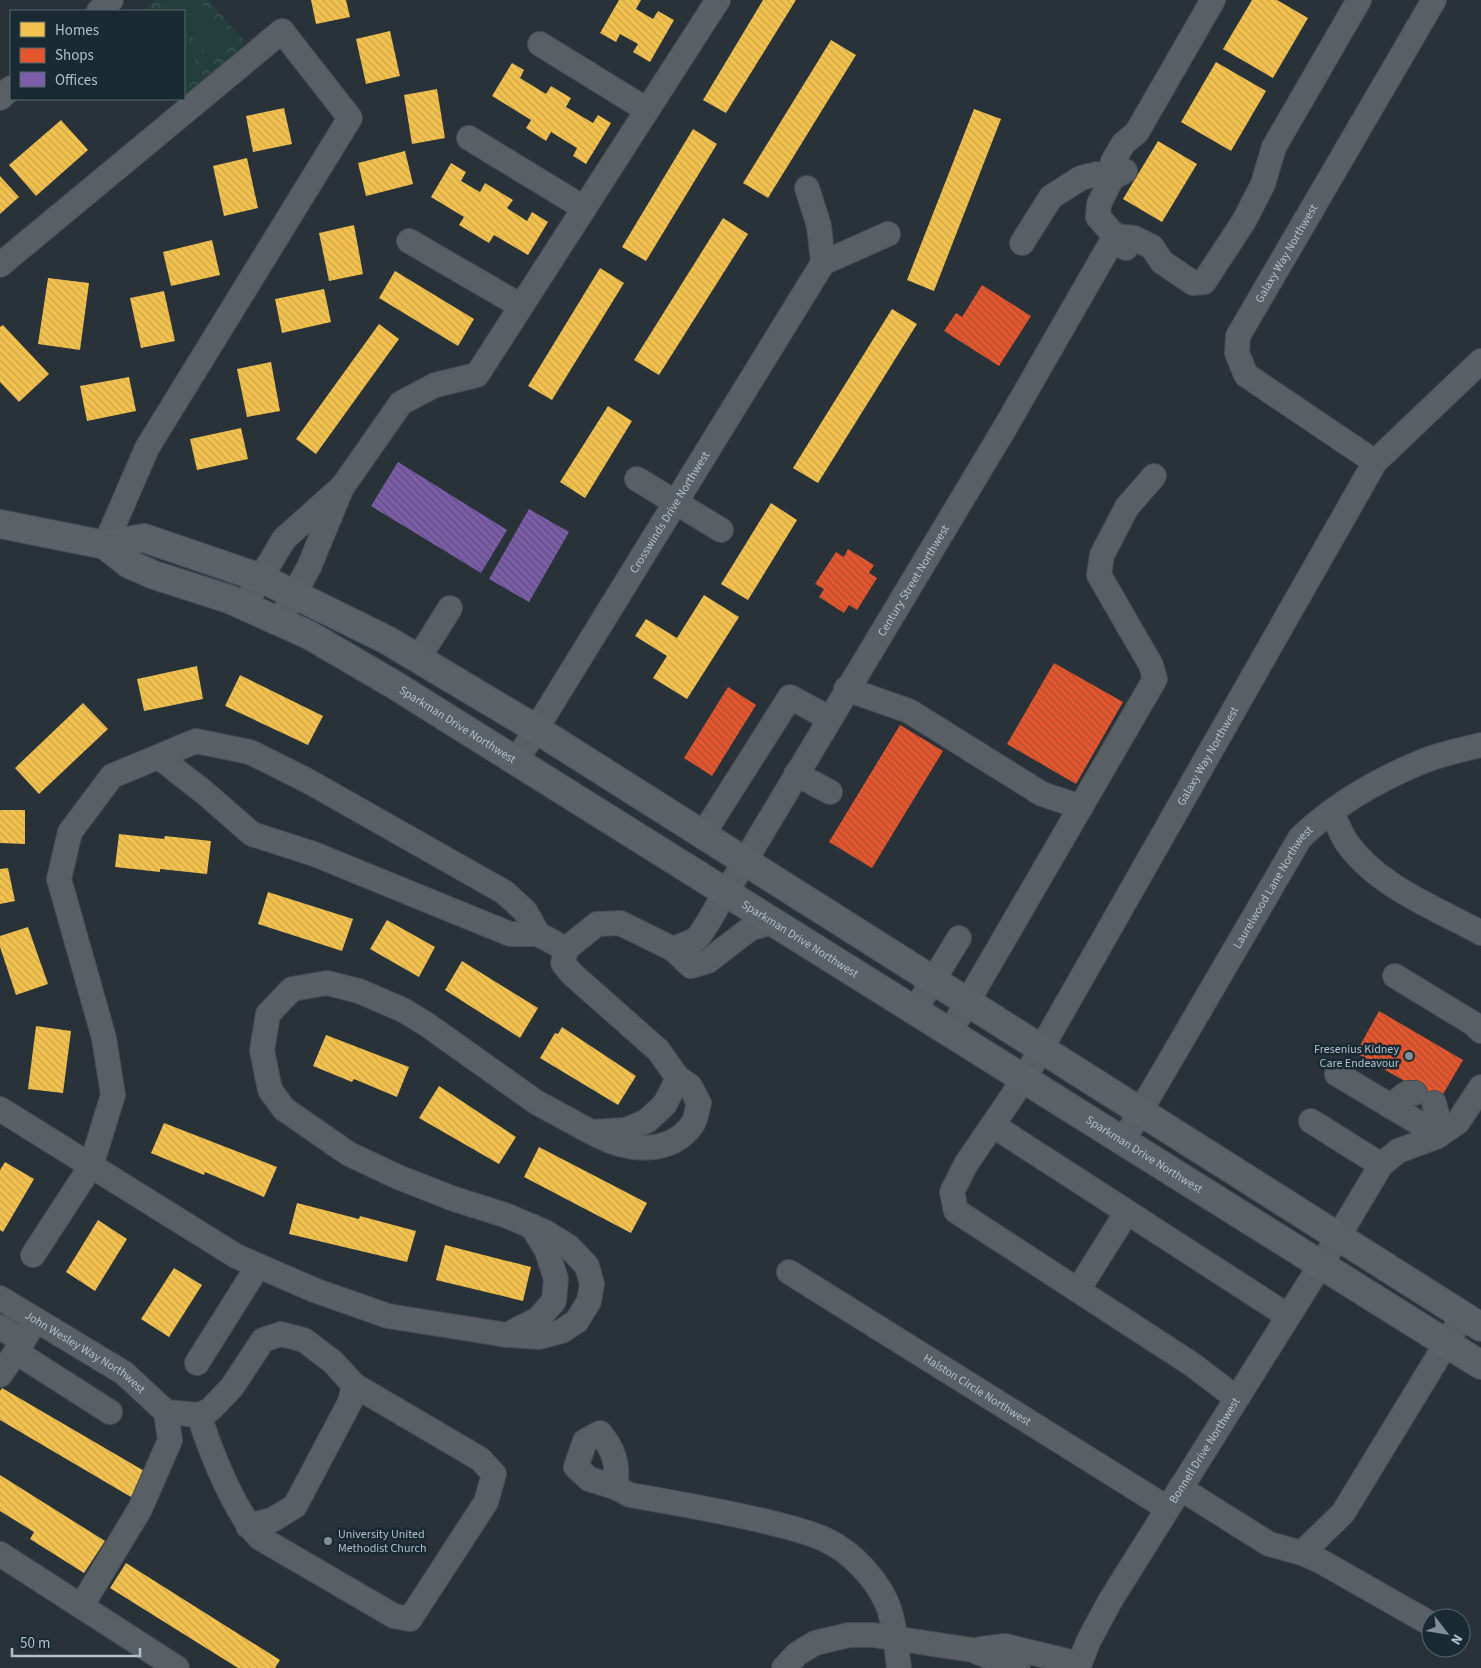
<svg xmlns="http://www.w3.org/2000/svg" width="1481" height="1668" font-family="'Source Sans 3',sans-serif">
	<defs>
		<pattern id="park-crowns" width="20" height="18" patternUnits="userSpaceOnUse" patternTransform="scale(1.25)"><rect width="20" height="18" fill="#243e3c"/><path d="M2 6a3 3 0 1 1 6 0M12 15a3 3 0 1 1 6 0" fill="none" stroke="#415857"/></pattern>
		<pattern id="homes-back-hatch" width="6" height="6" patternUnits="userSpaceOnUse" patternTransform="scale(1.25)"><rect width="6" height="6" fill="#f2c14e"/><path d="M-1 5l2 2M0 0l6 6M5-1l2 2" fill="none" stroke="#cca64b"/></pattern>
		<pattern id="shops-back-hatch" width="6" height="6" patternUnits="userSpaceOnUse" patternTransform="scale(1.25)"><rect width="6" height="6" fill="#e4572e"/><path d="M-1 5l2 2M0 0l6 6M5-1l2 2" fill="none" stroke="#b04e32"/></pattern>
		<pattern id="offices-back-hatch" width="6" height="6" patternUnits="userSpaceOnUse" patternTransform="scale(1.25)"><rect width="6" height="6" fill="#7b5ea7"/><path d="M-1 5l2 2M0 0l6 6M5-1l2 2" fill="none" stroke="#5f4f7d"/></pattern>
	</defs>
	<rect width="100%" height="100%" fill="#283238"/>
	<path fill="url(#park-crowns)" d="M155,0H208L246,43L184,97V11H142Z"/>
	<g fill="#243e3c">
		<path d="M177,0H197L229,37L208,55L184,28V11H169L167,9Z"/>
		<path d="M184,48L197,63L184,75Z"/>
	</g>
	<g fill="url(#homes-back-hatch)">
		<path d="M311,0H346L350,17L316,24Z"/>
		<path d="M619,0H641L636,9L653,19L658,11L674,20L650,62L633,52L638,44L620,34L616,42L600,33Z"/>
		<path d="M763,0H796L726,113L703,100Z"/>
		<path d="M1252,0H1277L1308,18L1273,78L1223,49Z"/>
		<path d="M390,31L400,76L366,84L356,39Z"/>
		<path d="M831,40L856,55L768,198L743,183Z"/>
		<path d="M1216,62L1266,91L1231,151L1181,122Z"/>
		<path d="M512,63L524,70L520,78L546,94L551,86L571,98L566,107L593,123L598,115L611,123L586,164L573,156L577,148L551,132L546,141L526,128L531,120L492,96Z"/>
		<path d="M437,89L445,138L412,144L404,95Z"/>
		<path d="M284,108L292,144L253,152L246,116Z"/>
		<path d="M974,109L1001,119L934,291L907,280Z"/>
		<path d="M61,120L88,150L36,196L9,165Z"/>
		<path d="M693,129L717,144L646,261L622,247Z"/>
		<path d="M1158,141L1197,164L1162,222L1123,199Z"/>
		<path d="M405,151L413,184L366,196L358,163Z"/>
		<path d="M247,158L258,208L224,216L213,166Z"/>
		<path d="M451,163L466,172L461,181L480,192L485,183L513,200L507,208L527,221L532,212L548,222L528,255L494,235L489,243L459,225L464,217L431,197Z"/>
		<path d="M0,176L19,197L0,214Z"/>
		<path d="M723,218L748,234L659,375L634,360Z"/>
		<path d="M354,225L363,274L329,281L319,233Z"/>
		<path d="M212,240L220,275L171,286L163,252Z"/>
		<path d="M600,268L624,283L552,400L528,386Z"/>
		<path d="M395,271L474,319L458,346L379,298Z"/>
		<path d="M48,278L89,283L80,350L38,344Z"/>
		<path d="M324,289L331,322L282,333L275,299Z"/>
		<path d="M164,291L175,341L141,348L130,298Z"/>
		<path d="M892,309L917,324L818,483L793,468Z"/>
		<path d="M379,324L399,339L316,454L296,439Z"/>
		<path d="M3,325L49,374L19,402L0,382V327Z"/>
		<path d="M271,362L280,411L247,417L237,369Z"/>
		<path d="M129,377L136,411L87,421L80,386Z"/>
		<path d="M608,406L632,421L585,498L560,482Z"/>
		<path d="M241,428L248,459L197,470L190,439Z"/>
		<path d="M771,503L797,520L748,600L721,584Z"/>
		<path d="M704,595L739,617L687,699L653,678L667,656L635,636L646,619L677,638Z"/>
		<path d="M197,666L203,699L144,711L137,679Z"/>
		<path d="M240,675L323,716L308,745L225,706Z"/>
		<path d="M83,703L108,729L39,794L15,768Z"/>
		<path d="M0,810H25V844L0,843Z"/>
		<path d="M119,834L164,839L165,836L211,841L207,874L160,869V872L115,867Z"/>
		<path d="M8,868L15,901L0,904V869Z"/>
		<path d="M268,892L353,919L342,951L258,924Z"/>
		<path d="M387,920L435,947L419,977L370,949Z"/>
		<path d="M28,927L48,984L16,995L0,947V936Z"/>
		<path d="M462,961L538,1008L520,1038L445,990Z"/>
		<path d="M36,1026L71,1031L63,1093L28,1089Z"/>
		<path d="M562,1027L636,1076L618,1105L540,1058L555,1033L558,1034Z"/>
		<path d="M326,1035L409,1067L397,1097L354,1079L352,1082L313,1066Z"/>
		<path d="M439,1086L516,1137L499,1164L419,1118Z"/>
		<path d="M164,1123L277,1167L264,1197L205,1172L204,1175L151,1153Z"/>
		<path d="M539,1147L647,1203L631,1233L524,1177Z"/>
		<path d="M5,1162L34,1179L3,1232L0,1230V1170Z"/>
		<path d="M297,1203L359,1219L360,1216L416,1231L407,1262L289,1234Z"/>
		<path d="M98,1220L127,1239L95,1291L66,1272Z"/>
		<path d="M445,1245L531,1267L523,1301L436,1280Z"/>
		<path d="M174,1268L202,1285L169,1337L141,1319Z"/>
		<path d="M2,1388L146,1472L131,1497L0,1420V1391Z"/>
		<path d="M0,1475L105,1541L84,1573L30,1539L34,1532L0,1511Z"/>
		<path d="M126,1563L280,1660L275,1668H238L110,1588Z"/>
	</g>
	<g fill="url(#shops-back-hatch)">
		<path d="M982,285L1031,316L999,366L944,331L956,313L962,317Z"/>
		<path d="M848,549L874,565L869,573L877,578L857,610L849,605L844,613L819,597L824,589L815,584L836,552L844,557Z"/>
		<path d="M1054,663L1123,702L1076,784L1007,744Z"/>
		<path d="M728,687L756,705L712,776L684,758Z"/>
		<path d="M900,725L943,751L872,868L829,842Z"/>
		<path d="M1379,1011L1463,1060L1439,1101L1356,1053Z"/>
	</g>
	<g fill="url(#offices-back-hatch)">
		<path d="M398,462L507,530L481,573L371,506Z"/>
		<path d="M529,509L569,532L529,602L489,579Z"/>
	</g>
	<g fill="none" stroke-linecap="round" stroke-linejoin="round">
		<defs>
			<g id="minor">
				<path d="M99,11L111,0"/>
				<path d="M540,44L647,110"/>
				<path d="M0,98L11,88"/>
				<path d="M469,138L584,208"/>
				<path d="M807,188L819,226L823,263"/>
				<path d="M1115,236L1134,238L1152,247L1162,262L1193,283L1204,282L1244,221L1263,184L1274,147L1359,0"/>
				<path d="M409,241L521,306"/>
				<path d="M1022,243L1051,197L1081,178L1097,174L1112,178L1125,171"/>
				<path d="M1126,248L1098,217L1099,204L1112,178L1113,161L1123,144L1137,132L1213,0"/>
				<path d="M823,263L888,234"/>
				<path d="M0,265L282,31L350,118L147,448L105,545"/>
				<path id="s1" d="M1375,462L1246,375L1237,353L1238,336L1434,0"/>
				<path d="M637,479L721,530"/>
				<path d="M244,606L284,539L343,486L401,403L435,385L477,375L718,0"/>
				<path d="M279,622L309,567L340,492"/>
				<path d="M418,659L450,608"/>
				<path d="M846,689L909,711L1042,794L1081,807"/>
				<path d="M159,757L205,793L252,834L314,854L510,934H538"/>
				<path id="s2" d="M517,760L823,263"/>
				<path d="M796,774L830,792"/>
				<path d="M1332,812C1336,821 1340,831 1345,840C1376,886 1434,907 1481,933"/>
				<path d="M702,836L790,697L829,718"/>
				<path d="M673,949L691,966L708,961L751,928L775,922"/>
				<path d="M1395,976L1474,1024L1481,1031"/>
				<path d="M915,1010L959,938"/>
				<path d="M950,1032L1155,679L1151,665L1099,575L1102,555L1127,507L1154,476"/>
				<path d="M1337,1074L1439,1135"/>
				<path d="M1390,1106L1407,1093H1415"/>
				<path d="M0,1109L236,1256L314,1290L388,1316L507,1335L538,1319L554,1301L556,1279L547,1251L532,1226"/>
				<path d="M1311,1121L1381,1165"/>
				<path d="M994,1126L1288,1316"/>
				<path d="M1434,1133L1438,1118L1434,1103"/>
				<path d="M597,1135C627,1151 669,1156 692,1125C696,1120 697,1109 699,1103L690,1086L678,1078"/>
				<path id="s3" d="M1123,1141L1300,838C1334,805 1378,780 1421,762C1440,754 1461,750 1481,745"/>
				<path d="M33,1255L91,1166L113,1095L104,1038L59,879L70,832L112,776L196,741L250,752L308,781L504,892L525,911L538,934L566,949"/>
				<path id="s4" d="M789,1272L1167,1508"/>
				<path d="M1078,1290L1127,1212"/>
				<path id="s5" d="M0,1298L124,1373L166,1412"/>
				<path d="M36,1320L16,1352L110,1412"/>
				<path d="M0,1327L23,1341"/>
				<path id="s6" d="M507,1335L539,1337L562,1331L577,1321L589,1301L592,1284L587,1266L568,1246L545,1232L505,1215L454,1199L398,1177L349,1154L284,1109L270,1090L262,1050L268,1014L292,989L327,983L359,991L403,1010L426,1024L536,1102L591,1132L626,1130L647,1121L665,1104L678,1078L658,1050L572,974L563,963L566,949L597,924L620,923L673,949C680,946 690,943 696,939C706,930 717,904 727,891L1006,426L1115,236"/>
				<path d="M197,1363L258,1266"/>
				<path d="M0,1375L16,1352"/>
				<path id="s7" d="M1236,1398L1193,1365L956,1211L952,1192L966,1164L1024,1079L1375,462L1481,361"/>
				<path d="M166,1412L199,1415L210,1410L232,1387L263,1340L281,1334L304,1340L333,1362L354,1385L480,1459L494,1474L486,1502L410,1619L394,1616L260,1538C234,1512 210,1450 199,1415"/>
				<path d="M600,1433C614,1450 619,1465 615,1487L589,1479L576,1467L585,1441Z"/>
				<path d="M615,1487L630,1495C676,1503 723,1511 768,1522C787,1527 808,1531 826,1540C851,1552 874,1576 886,1601C895,1622 896,1645 899,1668"/>
				<path d="M1180,1488L1269,1544L1302,1553L1343,1513L1463,1316"/>
				<path d="M248,1526L272,1520L295,1506L350,1402L354,1385"/>
				<path d="M1302,1553L1322,1562L1431,1624"/>
				<path d="M0,1554L177,1668"/>
				<path d="M82,1605L140,1509L170,1440L166,1412"/>
				<path d="M981,1649L1005,1646L1079,1664"/>
				<path d="M784,1668L797,1654L815,1643L849,1635H873L972,1650L1018,1668"/>
				<path id="s8" d="M1078,1668L1088,1642L1110,1601L1338,1237L1381,1165L1398,1151L1436,1137L1458,1122L1481,1087"/>
			</g>
			<g id="major">
				<path d="M0,524L105,545L144,538L261,578L387,640L536,729L1481,1327"/>
				<path id="s9" d="M105,545L129,564L154,575L229,599L309,635L393,684L1481,1365"/>
			</g>
		</defs>
		<use href="#minor" stroke="#464d52" stroke-width="26"/>
		<use href="#major" stroke="#454f54" stroke-width="30"/>
		<use href="#minor" stroke="#586066" stroke-width="24"/>
		<use href="#major" stroke="#5a6268" stroke-width="28"/>
	</g>
	<g fill="#818e97" stroke="#1a2a33" stroke-width="2">
		<circle cx="1409" cy="1056" r="5"/>
		<circle cx="328" cy="1541" r="5"/>
	</g>
	<g text-anchor="middle" stroke-width="5" stroke-linejoin="round" paint-order="stroke">
		<g font-size="12" fill="#b1bfca" stroke="#1a2a33">
			<text dy="4" stroke="none"><textPath href="#s1" startOffset="292">Galaxy Way Northwest</textPath></text>
			<text dy="4" stroke="none"><textPath href="#s2" startOffset="291">Crosswinds Drive Northwest</textPath></text>
			<text dy="4" stroke="none"><textPath href="#s6" startOffset="1810">Century Street Northwest</textPath></text>
			<text dy="4" stroke="none"><textPath href="#s9" startOffset="398">Sparkman Drive Northwest</textPath></text>
			<text dy="4" stroke="none"><textPath href="#s7" startOffset="862">Galaxy Way Northwest</textPath></text>
			<text dy="4" stroke="none"><textPath href="#s3" startOffset="295">Laurelwood Lane Northwest</textPath></text>
			<text dy="4" stroke="none"><textPath href="#s9" startOffset="802">Sparkman Drive Northwest</textPath></text>
			<text dy="4" stroke="none"><textPath href="#s9" startOffset="1208">Sparkman Drive Northwest</textPath></text>
			<text dy="4" stroke="none"><textPath href="#s5" startOffset="101">John Wesley Way Northwest</textPath></text>
			<text dy="4" stroke="none"><textPath href="#s4" startOffset="222">Halston Circle Northwest</textPath></text>
			<text dy="4" stroke="none"><textPath href="#s8" startOffset="252">Bonnell Drive Northwest</textPath></text>
		</g>
		<g font-size="12" fill="#b1bfca" stroke="#1a2a33" text-anchor="end">
			<text x="1399" y="1053">Fresenius Kidney<tspan x="1399" dy="14">Care Endeavour</tspan></text>
			<text x="338" y="1538" text-anchor="start">University United<tspan x="338" dy="14">Methodist Church</tspan></text>
		</g>
	</g>
	<rect x="10" y="10" width="175" height="90" fill="#1a2a33" stroke="#56666f"/>
	<rect x="20" y="22" width="25" height="15" fill="#f2c14e" stroke="#56666f"/>
	<text x="55" y="35" font-size="15" fill="#b1bfca">Homes</text>
	<rect x="20" y="48" width="25" height="15" fill="#e4572e" stroke="#56666f"/>
	<text x="55" y="60" font-size="15" fill="#b1bfca">Shops</text>
	<rect x="20" y="72" width="25" height="15" fill="#7b5ea7" stroke="#56666f"/>
	<text x="55" y="85" font-size="15" fill="#b1bfca">Offices</text>
	<g transform="translate(1446 1633) rotate(121)"><circle r="24" fill="#1a2a33" stroke="#56666f"/>
	<path d="M0-4L9 19L0 12L-9 19Z" fill="#818e97"/>
	<text y="-8" font-size="14" font-weight="bold" text-anchor="middle" fill="#b1bfca">N</text>
	</g>
	<path d="M12 1648v8h128v-8" fill="none" stroke="#b1bfca" stroke-width="2.5"/>
	<text x="20" y="1648" font-size="15" fill="#b1bfca" stroke="#1a2a33" stroke-width="4" paint-order="stroke">50 m</text>
</svg>
